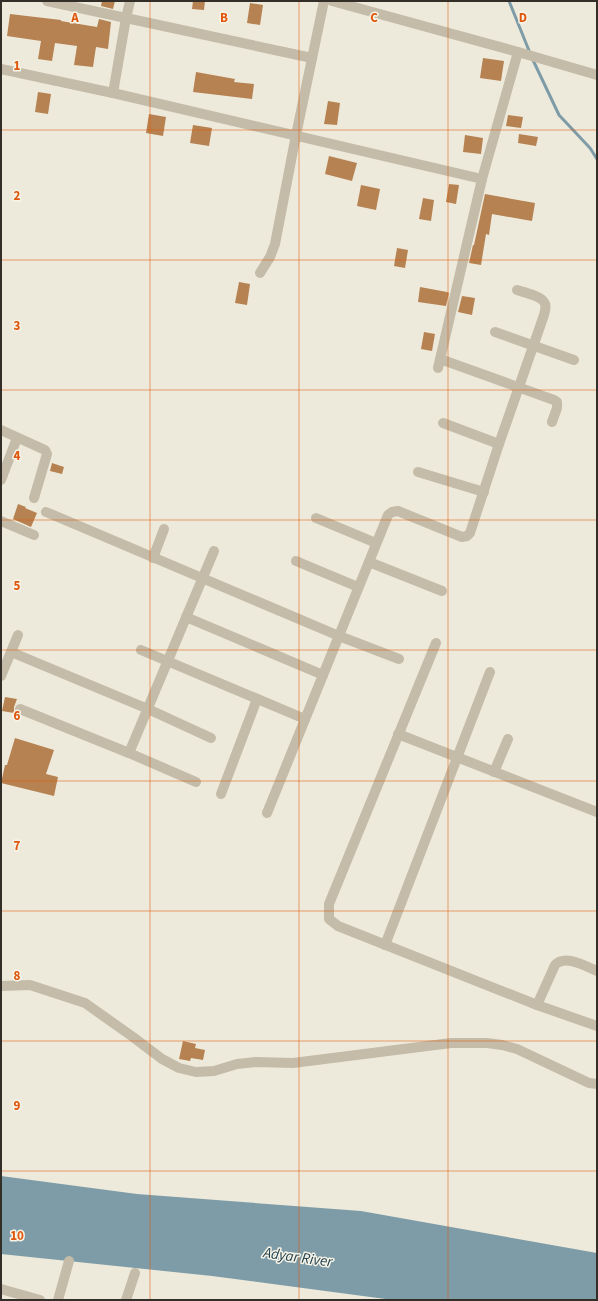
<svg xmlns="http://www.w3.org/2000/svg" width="598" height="1301" font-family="'Source Sans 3',sans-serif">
	<rect width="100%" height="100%" fill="#eeeadb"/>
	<path fill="#7e9ca7" d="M1,1176L137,1194L361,1211L597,1253V1300H393L212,1276L1,1254Z"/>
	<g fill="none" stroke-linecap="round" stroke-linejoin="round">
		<g stroke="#7e9ca7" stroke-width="3">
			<path d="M509,1L530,53"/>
			<path d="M532,58L559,115L590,148L597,159"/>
		</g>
	</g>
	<g fill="#b68251">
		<path d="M102,1H115L113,9L101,6Z"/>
		<path d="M193,1H205L204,10L192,9Z"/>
		<path d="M250,3L263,5L260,25L247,23Z"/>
		<path d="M10,14L61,20V21L97,27L99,19L111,22L108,49L96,47L93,67L74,65L77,46L55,43L52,61L38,59L41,41L7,36Z"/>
		<path d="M483,58L504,61L501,81L480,78Z"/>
		<path d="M196,72L235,79L234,82L254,84L252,99L193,92Z"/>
		<path d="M38,92L51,94L48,114L35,112Z"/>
		<path d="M328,101L340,103L337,125L324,124Z"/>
		<path d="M149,114L166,117L163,136L146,133Z"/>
		<path d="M508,115L523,117L521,128L506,126Z"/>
		<path d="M193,125L212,128L209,146L190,143Z"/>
		<path d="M519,134L538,137L536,146L518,143Z"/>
		<path d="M465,135L483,138L481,154L463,152Z"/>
		<path d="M329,156L357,163L352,181L325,174Z"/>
		<path d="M449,184L459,185L456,204L446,202Z"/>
		<path d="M361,185L380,189L376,210L357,206Z"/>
		<path d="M485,194L535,203L532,221L492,214L489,235L486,234L481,265L469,263L473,245H474Z"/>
		<path d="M423,198L434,200L431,221L419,219Z"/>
		<path d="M397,248L408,250L405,268L394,266Z"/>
		<path d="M239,282L250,284L247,305L235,303Z"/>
		<path d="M420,287L447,292L449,293L446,306L418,302Z"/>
		<path d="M462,296L475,298L472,315L458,312Z"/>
		<path d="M424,332L435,334L432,351L421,349Z"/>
		<path d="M52,463L64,467L62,474L50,471Z"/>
		<path d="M18,504L26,507L25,508L37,513L31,527L13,519Z"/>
		<path d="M5,697L17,699L14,707V713L2,711Z"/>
		<path d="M15,738L54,750L46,774L58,777L54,796L1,783L5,765H7Z"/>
		<path d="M183,1041L196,1044L195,1048L205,1050L203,1060L191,1058L190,1061L179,1059Z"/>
	</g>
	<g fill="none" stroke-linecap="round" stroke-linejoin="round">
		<g stroke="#c4bca9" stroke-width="10">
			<path d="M47,1L126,18L113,93"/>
			<path d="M130,1L126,18L312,58"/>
			<path d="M332,1L518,52"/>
			<path d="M1,69L113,93L482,179L518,52L597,75"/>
			<path d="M260,273L270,257L275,244L296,135L324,1"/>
			<path d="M495,332L574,360"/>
			<path d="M440,359L554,400L557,402V408L552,422"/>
			<path d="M438,368L482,179"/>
			<path d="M443,423L499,444"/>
			<path d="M1,430L45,450L47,454L34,498"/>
			<path d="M418,472L484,492"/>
			<path d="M1,480L17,438"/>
			<path d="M46,512L339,636L399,659"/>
			<path d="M316,518L376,543"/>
			<path d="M1,521L34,535"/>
			<path d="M153,558L164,529"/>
			<path d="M296,561L358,587"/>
			<path d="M369,562L442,591"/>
			<path d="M186,617L323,675"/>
			<path d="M436,643L329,904V919L338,926L537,1005L597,1026"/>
			<path d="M141,650L305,719"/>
			<path d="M11,652L148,709L211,738"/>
			<path d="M1,676L18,635"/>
			<path d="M20,709L129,753L196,782"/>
			<path d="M398,734L597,812"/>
			<path d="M129,753L214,551"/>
			<path d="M494,772L508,739"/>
			<path d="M221,794L257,699"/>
			<path d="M267,813L388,515L392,512L398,511L462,537L467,536L470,533L499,444L544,315C545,310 547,306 544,302C541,296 523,292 517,290"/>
			<path d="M385,945L490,672"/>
			<path d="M1,986L30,985L85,1003L133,1037L162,1059L179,1068L196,1072L214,1071L237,1064L256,1062L293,1063L451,1043H487L502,1045L517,1049L589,1083L597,1084"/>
			<path d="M537,1005L555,965C565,954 585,966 597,971"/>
			<path d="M1,1289L40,1300"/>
			<path d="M58,1300L69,1261"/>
			<path d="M126,1300L135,1273"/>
		</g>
	</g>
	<path fill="none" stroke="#df570d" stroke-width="1" stroke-opacity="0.55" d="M150,1V1300M299,1V1300M448,1V1300M1,130H597M1,260H597M1,390H597M1,520H597M1,650H597M1,781H597M1,911H597M1,1041H597M1,1171H597"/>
	<g text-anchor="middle" stroke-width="3" stroke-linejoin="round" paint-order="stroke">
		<g font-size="15" font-style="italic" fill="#22414f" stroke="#f6f3e7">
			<text transform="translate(298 1257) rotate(8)" y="5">Adyar River</text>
		</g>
	</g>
	<g font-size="13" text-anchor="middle" font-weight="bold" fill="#df570d" stroke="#f6f3e7" stroke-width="3" stroke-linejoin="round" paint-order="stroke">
		<text x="75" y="22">A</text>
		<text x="224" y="22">B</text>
		<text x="374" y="22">C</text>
		<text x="523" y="22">D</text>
		<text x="17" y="70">1</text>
		<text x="17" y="200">2</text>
		<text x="17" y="330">3</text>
		<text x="17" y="460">4</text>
		<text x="17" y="590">5</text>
		<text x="17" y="720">6</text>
		<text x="17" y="850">7</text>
		<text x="17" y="980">8</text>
		<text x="17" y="1110">9</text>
		<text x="17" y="1240">10</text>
	</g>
	<rect width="598" height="1301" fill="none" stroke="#332e28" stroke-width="4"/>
</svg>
